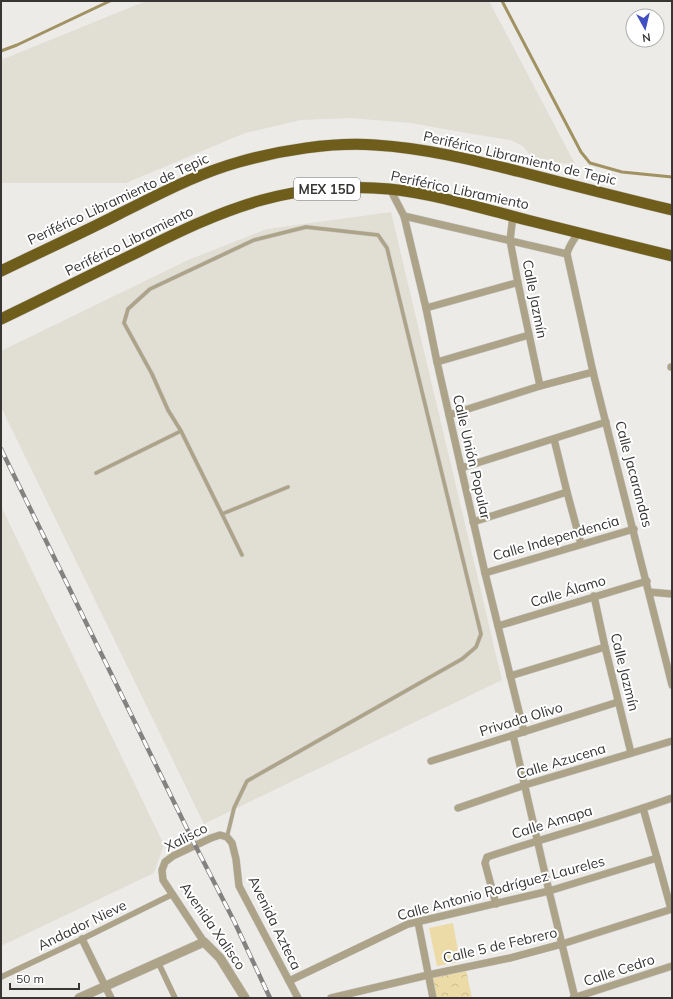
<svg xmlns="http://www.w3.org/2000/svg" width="673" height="999" font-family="Mulish,sans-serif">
	<defs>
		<pattern id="forest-crowns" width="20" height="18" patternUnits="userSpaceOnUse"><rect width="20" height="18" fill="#ecdba6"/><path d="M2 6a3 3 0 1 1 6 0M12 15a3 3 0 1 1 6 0" fill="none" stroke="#cbbd90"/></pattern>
	</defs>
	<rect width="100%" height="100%" fill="#ecebe8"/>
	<g fill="#e1ded4">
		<path d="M146,1H489L575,164L532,161L530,155L523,146L510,140L472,134L411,123L350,118L301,120L245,133L126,183H1V60Z"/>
		<path d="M391,212L502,680L204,824L1,407V351L188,260L267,229Z"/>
		<path d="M1,506L164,845L154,873L1,946Z"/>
	</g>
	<path fill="url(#forest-crowns)" d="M466,970L472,998H437L432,978Z"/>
	<path fill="#ecdba6" d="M453,923L460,962L437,966L429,928Z"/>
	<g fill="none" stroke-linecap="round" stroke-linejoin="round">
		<g stroke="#a19262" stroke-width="3">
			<path d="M502,1L581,152L590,163L622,172L672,177"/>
			<path d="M1,51L17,45L110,1"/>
		</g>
		<defs>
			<g id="service">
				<path d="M96,473L181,431"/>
				<path d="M222,514L288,487"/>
				<path d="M227,837L234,808L247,781L462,659L476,647L481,634L387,248L378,235L306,227L254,240L150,289L128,309L124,323L152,374L168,410L181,431L222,514L242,555"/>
			</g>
			<g id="pedestrian">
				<path d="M158,962L175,998"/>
				<path d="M1,977L82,939L173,894"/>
			</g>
			<g id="minor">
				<path d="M390,189L404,216L426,308L437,362L485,573L524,732"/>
				<path d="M404,216L567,254"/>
				<path d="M513,216L510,240L518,283L540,386"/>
				<path d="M578,233C574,240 568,247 567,254L593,372L672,685"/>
				<path d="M426,308L516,283H518"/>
				<path d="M437,362L529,335"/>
				<path d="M671,367H672"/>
				<path d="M449,415L540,386L593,372"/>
				<path d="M554,439L567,492L581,544"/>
				<path d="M461,468L606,422"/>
				<path d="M473,522L567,492"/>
				<path d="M485,573L634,529"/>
				<path d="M649,592L672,594"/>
				<path d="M594,596L605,647L631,753"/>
				<path d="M498,626L647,581"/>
				<path d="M510,676L605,647"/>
				<path d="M513,735L549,891L575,998"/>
				<path d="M431,761L618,702"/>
				<path d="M458,808L525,785L672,741"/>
				<path d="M643,808L657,858L671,909"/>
				<path d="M496,904L485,863L487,857C548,837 611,820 672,798"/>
				<path d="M418,922L433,998"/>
				<path d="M82,939L111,998"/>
				<path d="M204,942L163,880L162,870L165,862L173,856L211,838L220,835L227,837L232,843L236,859L239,886L298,998"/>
				<path d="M289,981L408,924L549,891L657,858"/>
				<path d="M331,998L428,975L510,958L562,944L672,909"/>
				<path d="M573,998L672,966"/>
			</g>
			<path id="tertiary" d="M79,998L204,942L220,958L245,998"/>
			<g id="trunk">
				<path d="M1,271C40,252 80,234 119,214C158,195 196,174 239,162C281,150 332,142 375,145C425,148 473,160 521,172C571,185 622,198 672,210"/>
				<path d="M1,319C47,297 92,274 138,252C178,232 219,212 262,200C301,189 349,185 389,189C437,194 484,209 531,221C578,233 625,244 672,256"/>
			</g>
		</defs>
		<use href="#service" stroke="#c8c7c4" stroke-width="4.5"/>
		<use href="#pedestrian" stroke="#c8c7c4" stroke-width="6"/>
		<use href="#minor" stroke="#c8c7c4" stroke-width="8"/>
		<use href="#tertiary" stroke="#c8c7c4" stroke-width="10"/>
		<use href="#trunk" stroke="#c8c7c4" stroke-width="12"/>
		<use href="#service" stroke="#aca388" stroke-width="3.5"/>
		<use href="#pedestrian" stroke="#aca388" stroke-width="5.5"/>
		<use href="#minor" stroke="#aca388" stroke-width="7"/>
		<use href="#tertiary" stroke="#aca388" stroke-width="9"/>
		<use href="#trunk" stroke="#6f5d1b" stroke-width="11"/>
		<defs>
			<path id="rail" d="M1,449L195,845L234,921L270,998"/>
		</defs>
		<use href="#rail" stroke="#838280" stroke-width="4.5"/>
		<use href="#rail" stroke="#fff" stroke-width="3" stroke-dasharray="9" stroke-linecap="butt"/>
	</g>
	<g text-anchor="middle" stroke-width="4" stroke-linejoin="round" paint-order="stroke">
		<rect fill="#fff" stroke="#737272" stroke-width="1" x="294" y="178" width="66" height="22" rx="3"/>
		<g font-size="13" font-weight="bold" fill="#373635">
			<text x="327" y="194">MEX 15D</text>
		</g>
		<g font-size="14" fill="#373635" stroke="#fff">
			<text transform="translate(520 158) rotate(13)" y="5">Periférico Libramiento de Tepic</text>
			<text transform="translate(460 190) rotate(12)" y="5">Periférico Libramiento</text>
			<text transform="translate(118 199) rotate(-25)" y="5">Periférico Libramiento de Tepic</text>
			<text transform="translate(129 241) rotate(-26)" y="5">Periférico Libramiento</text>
			<text transform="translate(535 299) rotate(79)" y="5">Calle Jazmín</text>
			<text transform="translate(472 457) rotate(77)" y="5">Calle Unión Popular</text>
			<text transform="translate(634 474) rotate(75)" y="5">Calle Jacarandas</text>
			<text transform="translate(556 538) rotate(-16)" y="5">Calle Independencia</text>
			<text transform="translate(568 591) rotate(-17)" y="5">Calle Álamo</text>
			<text transform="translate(625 672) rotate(76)" y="5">Calle Jazmín</text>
			<text transform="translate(521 719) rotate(-17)" y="5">Privada Olivo</text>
			<text transform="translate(561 761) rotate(-17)" y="5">Calle Azucena</text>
			<text transform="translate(552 822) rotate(-17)" y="5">Calle Amapa</text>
			<text transform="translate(186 837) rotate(-27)" y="5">Xalisco</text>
			<text transform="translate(501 888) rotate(-15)" y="5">Calle Antonio Rodríguez Laureles</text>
			<text transform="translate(275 923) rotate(64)" y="5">Avenida Azteca</text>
			<text transform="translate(82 925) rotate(-26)" y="5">Andador Nieve</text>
			<text transform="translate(213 926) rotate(55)" y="5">Avenida Xalisco</text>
			<text transform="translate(500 945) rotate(-13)" y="5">Calle 5 de Febrero</text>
			<text transform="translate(619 970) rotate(-18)" y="5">Calle Cedro</text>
		</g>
	</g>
	<rect width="673" height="999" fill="none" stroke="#373635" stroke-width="4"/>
	<g transform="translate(645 28) rotate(172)"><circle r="19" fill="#ffffff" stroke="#afafae"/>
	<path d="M0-3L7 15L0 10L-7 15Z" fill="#414fc3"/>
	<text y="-6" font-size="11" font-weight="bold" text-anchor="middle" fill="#373635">N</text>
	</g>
	<path d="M10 983v6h69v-6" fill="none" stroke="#373635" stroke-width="2"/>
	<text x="16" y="983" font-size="12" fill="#373635" stroke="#ffffff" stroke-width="3" paint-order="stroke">50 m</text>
</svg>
